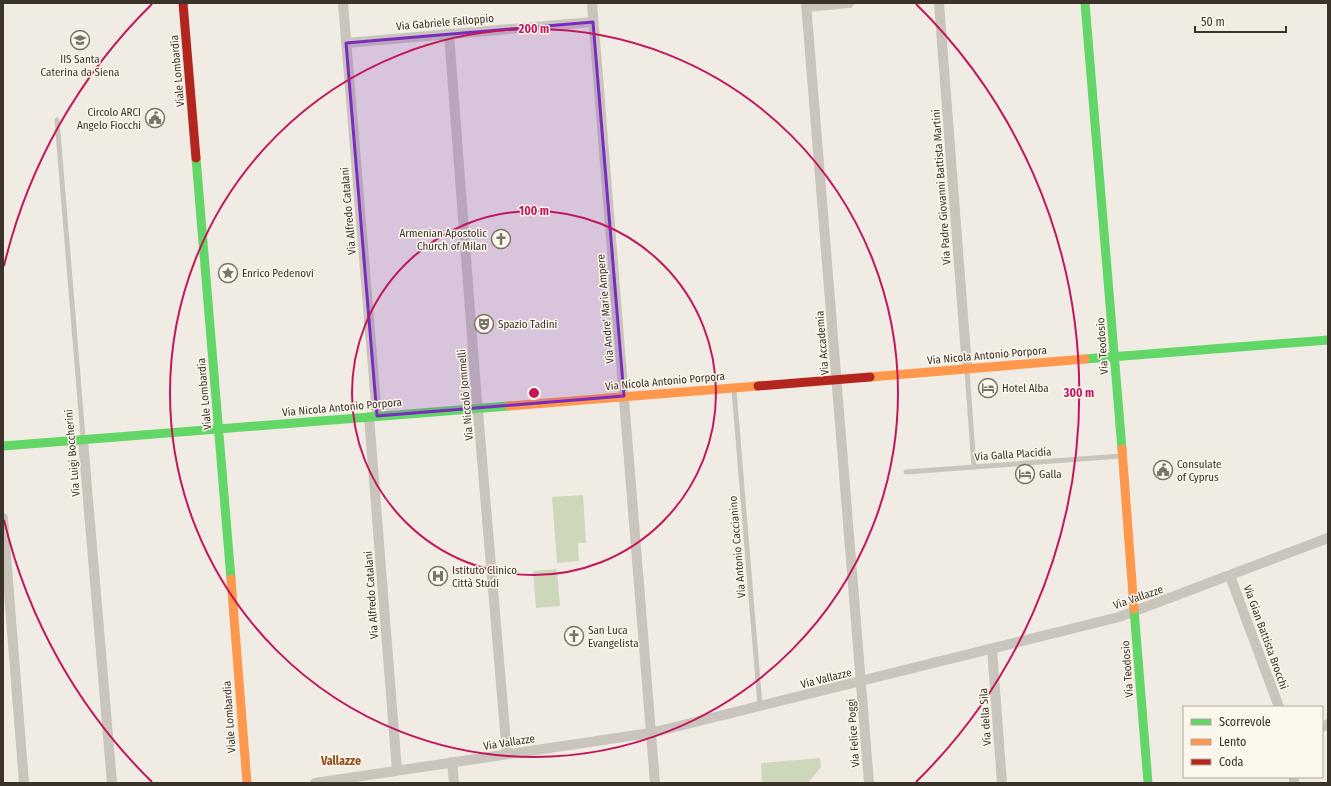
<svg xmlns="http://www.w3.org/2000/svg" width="1331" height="786" font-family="'Fira Sans Condensed',sans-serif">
	<rect width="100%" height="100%" fill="#f0ece3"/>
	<g fill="#cdd7bc">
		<path d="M583,495L586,543H578L579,561L557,563L552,497Z"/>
		<path d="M557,569L560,606L536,608L533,571Z"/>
		<path d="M820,758L821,767L808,783H762L761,763Z"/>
	</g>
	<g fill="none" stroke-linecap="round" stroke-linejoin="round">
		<g stroke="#cac5bc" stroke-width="5">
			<path d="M57,120L83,437"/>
			<path d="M967,371L974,467"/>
			<path d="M734,390L760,706"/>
			<path d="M906,472L1121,456"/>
		</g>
		<g stroke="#cac5bc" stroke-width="10">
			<path d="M343,3L377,416"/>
			<path d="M592,3L655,783"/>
			<path d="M806,3L869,783"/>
			<path d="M939,3L967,368"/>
			<path d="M807,7L849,3"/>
			<path d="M449,34L476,389L507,754"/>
			<path d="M346,43L593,22"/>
			<path d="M369,417L397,770"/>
			<path d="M83,440L112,783"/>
			<path d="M3,518L24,783"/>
			<path d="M1230,576L1279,707"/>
			<path d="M992,649L1002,783"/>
			<path d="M1322,727L1328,724"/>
			<path d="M452,762L454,783"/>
			<path d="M1294,777V783"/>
			<path d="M315,783L650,733L671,728L1119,617L1328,538"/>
		</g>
		<g stroke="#63d668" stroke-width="9">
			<path d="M1085,3L1122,449"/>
			<path d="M196,158L231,579"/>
			<path d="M1085,359L1328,340"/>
			<path d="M3,446L509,406"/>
			<path d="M1134,609L1148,783"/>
		</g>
		<g stroke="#ff974d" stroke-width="9">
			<path d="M870,377L1085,359"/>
			<path d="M509,406L758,386"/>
			<path d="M1122,449L1134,609"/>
			<path d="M231,579L247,783"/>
		</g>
		<g stroke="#b3261e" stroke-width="9">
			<path d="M183,3L196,158"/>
			<path d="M758,386L870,377"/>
		</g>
	</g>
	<path fill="#7b2cbf" fill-opacity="0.2" stroke="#7b2cbf" stroke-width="3" stroke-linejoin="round" d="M593,22L624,396L377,416L346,43Z"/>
	<g fill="none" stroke="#c2185b" stroke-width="2">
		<circle cx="534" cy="393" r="182"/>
		<circle cx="534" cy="393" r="364"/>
		<path d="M152 782A545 545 0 0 1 4 520M4 266A545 545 0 0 1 152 4M916 4A545 545 0 0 1 916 782"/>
	</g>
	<defs>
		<symbol id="school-ring" viewBox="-11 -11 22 22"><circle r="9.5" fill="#fcf7ec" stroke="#7a736a" stroke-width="1.5"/><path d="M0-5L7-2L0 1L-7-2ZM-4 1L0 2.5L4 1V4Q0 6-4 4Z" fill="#7a736a"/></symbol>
		<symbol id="civic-ring" viewBox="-11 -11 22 22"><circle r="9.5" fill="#fcf7ec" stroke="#7a736a" stroke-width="1.5"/><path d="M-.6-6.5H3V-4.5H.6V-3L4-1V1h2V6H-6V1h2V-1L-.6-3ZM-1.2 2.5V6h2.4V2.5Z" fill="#7a736a"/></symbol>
		<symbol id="church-ring" viewBox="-11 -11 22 22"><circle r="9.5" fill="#fcf7ec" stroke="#7a736a" stroke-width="1.5"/><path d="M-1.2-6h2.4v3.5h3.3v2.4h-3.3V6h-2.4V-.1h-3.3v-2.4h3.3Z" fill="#7a736a"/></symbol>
		<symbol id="sight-ring" viewBox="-11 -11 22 22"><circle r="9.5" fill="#fcf7ec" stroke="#7a736a" stroke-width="1.5"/><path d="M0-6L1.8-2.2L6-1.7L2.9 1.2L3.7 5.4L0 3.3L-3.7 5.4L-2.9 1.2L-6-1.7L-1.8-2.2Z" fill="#7a736a"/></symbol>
		<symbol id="theatre-ring" viewBox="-11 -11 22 22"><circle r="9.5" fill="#fcf7ec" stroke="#7a736a" stroke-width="1.5"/><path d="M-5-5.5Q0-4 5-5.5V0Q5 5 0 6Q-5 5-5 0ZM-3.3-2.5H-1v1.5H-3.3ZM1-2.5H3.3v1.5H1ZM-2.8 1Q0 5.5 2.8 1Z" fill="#7a736a"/></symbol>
		<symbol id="hotel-ring" viewBox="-11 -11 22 22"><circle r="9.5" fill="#fcf7ec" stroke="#7a736a" stroke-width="1.5"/><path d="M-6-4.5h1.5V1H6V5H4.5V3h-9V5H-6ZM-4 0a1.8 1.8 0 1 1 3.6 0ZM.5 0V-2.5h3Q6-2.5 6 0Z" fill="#7a736a"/></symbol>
		<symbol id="hospital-ring" viewBox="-11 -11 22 22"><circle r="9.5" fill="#fcf7ec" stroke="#7a736a" stroke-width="1.5"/><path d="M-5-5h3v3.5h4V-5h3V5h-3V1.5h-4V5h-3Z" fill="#7a736a"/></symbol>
	</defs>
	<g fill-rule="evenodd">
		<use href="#school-ring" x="69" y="29" width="22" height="22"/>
		<use href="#civic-ring" x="144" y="107" width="22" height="22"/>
		<use href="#church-ring" x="490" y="228" width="22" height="22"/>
		<use href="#sight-ring" x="217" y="262" width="22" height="22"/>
		<use href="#theatre-ring" x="473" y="313" width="22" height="22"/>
		<use href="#hotel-ring" x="977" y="377" width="22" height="22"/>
		<use href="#civic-ring" x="1152" y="459" width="22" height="22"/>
		<use href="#hotel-ring" x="1014" y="463" width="22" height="22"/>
		<use href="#hospital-ring" x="427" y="565" width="22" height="22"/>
		<use href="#church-ring" x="563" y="625" width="22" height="22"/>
	</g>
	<g text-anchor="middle" stroke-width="3" stroke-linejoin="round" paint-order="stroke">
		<g font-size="11" fill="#3b3229" stroke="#fcf7ec">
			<text transform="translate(445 22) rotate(-5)" y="4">Via Gabriele Falloppio</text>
			<text transform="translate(177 71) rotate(-95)" y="4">Viale Lombardia</text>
			<text transform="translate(941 187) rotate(-94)" y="4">Via Padre Giovanni Battista Martini</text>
			<text transform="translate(348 211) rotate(-95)" y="4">Via Alfredo Catalani</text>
			<text transform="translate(605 309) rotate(-95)" y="4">Via Andre' Marie Ampere</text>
			<text transform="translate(822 343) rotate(-95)" y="4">Via Accademia</text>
			<text transform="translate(1102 346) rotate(-94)" y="4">Via Teodosio</text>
			<text transform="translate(987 355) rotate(-5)" y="4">Via Nicola Antonio Porpora</text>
			<text transform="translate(665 381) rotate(-5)" y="4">Via Nicola Antonio Porpora</text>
			<text transform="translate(204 394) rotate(-95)" y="4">Viale Lombardia</text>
			<text transform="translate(465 395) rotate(-95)" y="4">Via Niccolò Jommelli</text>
			<text transform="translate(342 407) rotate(-5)" y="4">Via Nicola Antonio Porpora</text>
			<text transform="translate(72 453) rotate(-95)" y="4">Via Luigi Boccherini</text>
			<text transform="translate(1013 454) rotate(-4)" y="4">Via Galla Placidia</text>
			<text transform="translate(737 547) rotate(-95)" y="4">Via Antonio Caccianino</text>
			<text transform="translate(371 595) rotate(-94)" y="4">Via Alfredo Catalani</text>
			<text transform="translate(1138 597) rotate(-19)" y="4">Via Vallazze</text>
			<text transform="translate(1266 637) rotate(70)" y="4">Via Gian Battista Brocchi</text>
			<text transform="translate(1127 669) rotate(-94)" y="4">Via Teodosio</text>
			<text transform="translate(826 678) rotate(-14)" y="4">Via Vallazze</text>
			<text transform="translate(229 717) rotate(-94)" y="4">Viale Lombardia</text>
			<text transform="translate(985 717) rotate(-94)" y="4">Via della Sila</text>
			<text transform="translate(853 733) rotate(-94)" y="4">Via Felice Poggi</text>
			<text transform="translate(509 742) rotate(-9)" y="4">Via Vallazze</text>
		</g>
		<g font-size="11" fill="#3b3229" stroke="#fcf7ec" text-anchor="start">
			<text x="80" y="63" text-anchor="middle">IIS Santa<tspan x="80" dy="13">Caterina da Siena</tspan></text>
			<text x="141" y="116" text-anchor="end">Circolo ARCI<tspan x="141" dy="13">Angelo Fiocchi</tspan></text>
			<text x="487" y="237" text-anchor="end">Armenian Apostolic<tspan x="487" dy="13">Church of Milan</tspan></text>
			<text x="242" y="277">Enrico Pedenovi</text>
			<text x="498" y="328">Spazio Tadini</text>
			<text x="1002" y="392">Hotel Alba</text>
			<text x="1177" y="468">Consulate<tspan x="1177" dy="13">of Cyprus</tspan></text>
			<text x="1039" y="478">Galla</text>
			<text x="452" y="574">Istituto Clinico<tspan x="452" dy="13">Città Studi</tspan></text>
			<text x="588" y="634">San Luca<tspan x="588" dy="13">Evangelista</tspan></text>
		</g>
		<g font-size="12" font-weight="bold" fill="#924d1b" stroke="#fcf7ec">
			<text x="341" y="765">Vallazze</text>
		</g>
	</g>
	<circle cx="534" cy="393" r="6" fill="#c2185b" stroke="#fcf7ec" stroke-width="2"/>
	<g font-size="12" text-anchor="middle" font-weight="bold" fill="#c2185b" stroke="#fcf7ec" stroke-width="3" stroke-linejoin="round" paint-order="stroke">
		<text x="534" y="33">200 m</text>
		<text x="534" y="215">100 m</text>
		<text x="1079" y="397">300 m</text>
	</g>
	<rect width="1331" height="786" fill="none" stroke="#3b3229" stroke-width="8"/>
	<rect x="1183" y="706" width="140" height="72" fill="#fcf7ec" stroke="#afa89e"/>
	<rect x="1191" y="719" width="20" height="6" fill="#63d668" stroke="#afa89e"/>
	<text x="1219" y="726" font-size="12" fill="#3b3229">Scorrevole</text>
	<rect x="1191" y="739" width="20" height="6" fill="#ff974d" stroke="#afa89e"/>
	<text x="1219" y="746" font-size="12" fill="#3b3229">Lento</text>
	<rect x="1191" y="759" width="20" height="6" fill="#b3261e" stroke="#afa89e"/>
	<text x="1219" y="766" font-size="12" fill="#3b3229">Coda</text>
	<path d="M1195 26v6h91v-6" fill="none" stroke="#3b3229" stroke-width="2"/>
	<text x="1201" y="26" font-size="12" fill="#3b3229" stroke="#fcf7ec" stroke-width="3" paint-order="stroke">50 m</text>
</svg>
